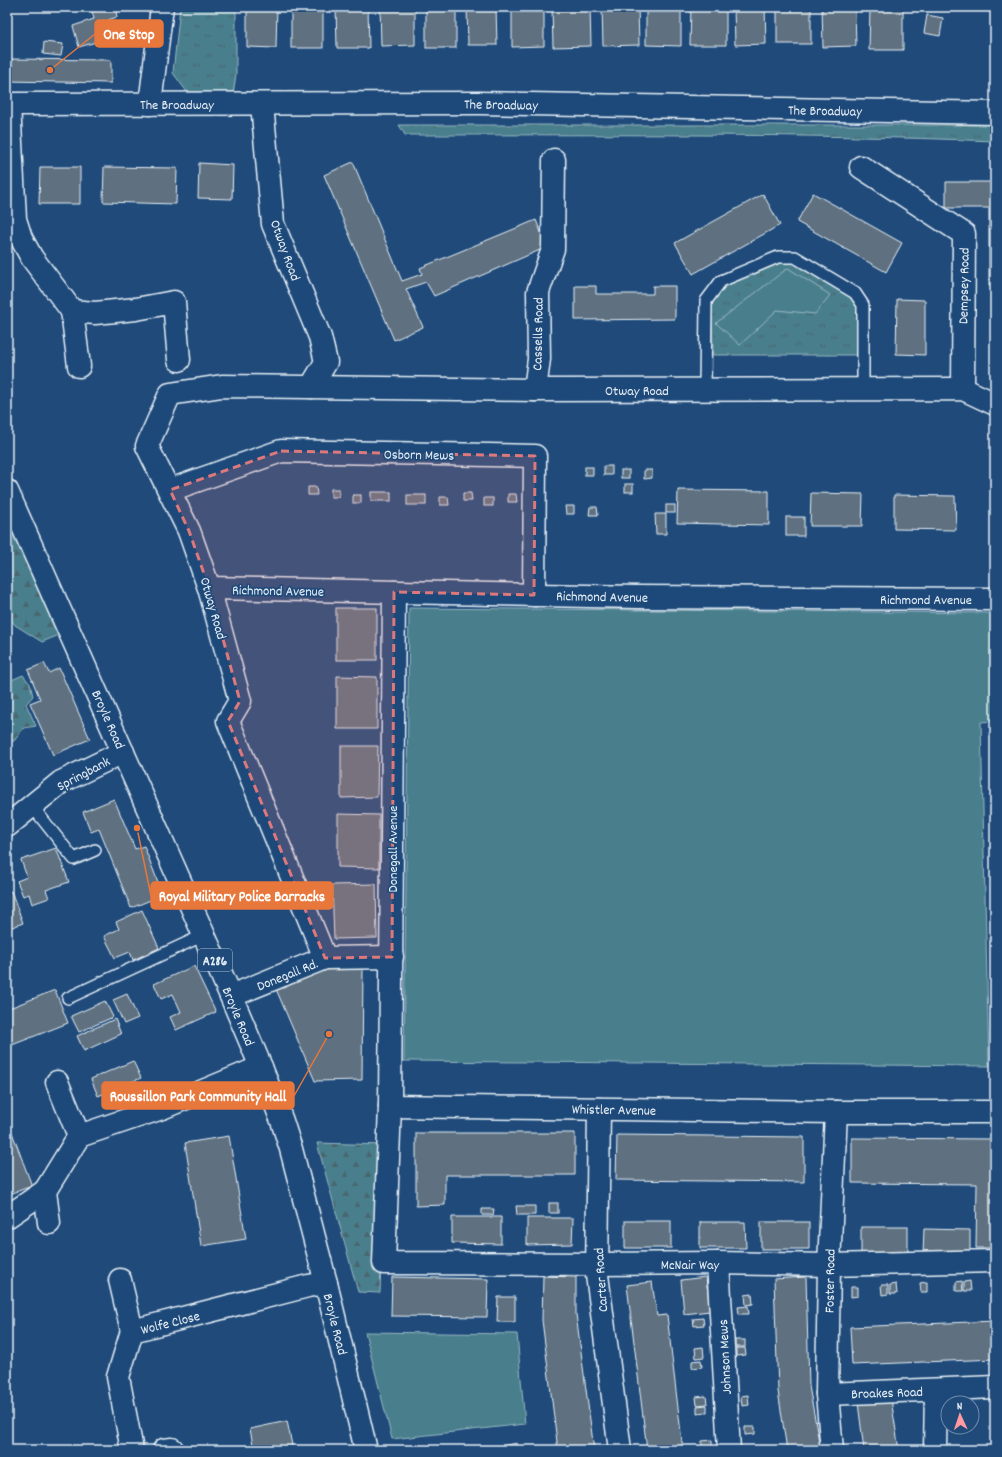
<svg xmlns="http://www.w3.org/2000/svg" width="1002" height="1457" font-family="Dekko,sans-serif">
	<defs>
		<pattern id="grass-tufts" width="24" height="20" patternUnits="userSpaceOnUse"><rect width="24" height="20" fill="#4a7f8d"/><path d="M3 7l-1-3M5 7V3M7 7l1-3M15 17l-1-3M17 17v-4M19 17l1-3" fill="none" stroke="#48666f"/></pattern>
		<pattern id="forest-firs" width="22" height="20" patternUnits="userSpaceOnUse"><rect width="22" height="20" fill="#4a7f8d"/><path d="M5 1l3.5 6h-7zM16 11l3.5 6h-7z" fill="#48666f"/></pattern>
	</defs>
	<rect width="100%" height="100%" fill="#1f4a7a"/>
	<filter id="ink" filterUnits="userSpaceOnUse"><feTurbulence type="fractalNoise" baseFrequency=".025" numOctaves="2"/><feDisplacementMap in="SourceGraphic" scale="8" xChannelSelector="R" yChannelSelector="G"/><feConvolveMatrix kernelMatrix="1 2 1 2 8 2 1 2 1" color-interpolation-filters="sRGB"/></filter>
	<g filter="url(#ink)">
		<g fill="url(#grass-tufts)" stroke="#99b8c2">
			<path d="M180,7H236V74L233,95L190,96L173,73Z"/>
			<path d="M399,125H995V141C799,133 602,135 405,135Z"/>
			<path d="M779,262H794L850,295L858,307L856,355H713L712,301L723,285Z"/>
		</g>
		<g fill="url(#forest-firs)" stroke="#99b8c2">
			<path d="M7,512L62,634L42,642L15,625L7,615Z"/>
			<path d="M23,675L30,684L33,696L26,704L36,726L24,728L14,741H7V682Z"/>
			<path d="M317,1143L385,1145L380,1293L358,1292Z"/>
		</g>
		<g fill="#4a7f8d" stroke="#99b8c2">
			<path d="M788,268L830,295L815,314L777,310L740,345L716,323Z"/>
			<path d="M409,608L995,613V721L981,722L989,1066L404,1061Z"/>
			<path d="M365,1332L517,1334L525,1424L392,1439Z"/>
		</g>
		<g fill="#5f7180" stroke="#e8f1f8">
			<path d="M91,7H115L117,17L108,20L113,37L79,47L73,26L94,19Z"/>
			<path d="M247,7H277L276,48L247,47Z"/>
			<rect x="291" y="7" width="32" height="41"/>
			<path d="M336,7H368L369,48H337Z"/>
			<path d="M380,7H415V45L381,46Z"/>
			<rect x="426" y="7" width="30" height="41"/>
			<path d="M467,7H496L497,45H468Z"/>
			<path d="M512,7H544V46L512,47Z"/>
			<path d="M552,7H590L591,46L553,47Z"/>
			<path d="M602,7H638L639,45L603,46Z"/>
			<path d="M646,7H681V46L646,45Z"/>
			<path d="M691,7H726V45H690Z"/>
			<path d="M734,7H765L766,44L735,45Z"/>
			<rect x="777" y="7" width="34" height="37"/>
			<path d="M822,7H855L856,46L823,47Z"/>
			<path d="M870,7H903V50H869Z"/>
			<path d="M927,15L943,18L940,36L924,33Z"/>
			<path d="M44,42L63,44L61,56L43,54Z"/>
			<path d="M7,59L111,60V83L7,81Z"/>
			<path d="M353,162L402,281L422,274L420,268L536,220L547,247L434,296L426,282L406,289L423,327L394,340L324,175Z"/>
			<path d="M199,163L233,165L232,199L198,198Z"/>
			<path d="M40,167H80V204H39Z"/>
			<path d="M104,167L177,168L176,204L103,202Z"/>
			<path d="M946,182H995V285H989V208H946Z"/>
			<path d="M813,193L902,243L886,272L797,222Z"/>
			<path d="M763,194L780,225L693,274L675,243Z"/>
			<path d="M575,286H596V294H653V286H675V319L575,320Z"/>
			<path d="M897,299L925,300V355L896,354Z"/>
			<rect x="604" y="466" width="8" height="9"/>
			<rect x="585" y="467" width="8" height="8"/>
			<rect x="621" y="470" width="8" height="8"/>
			<path d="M644,470H652V478L644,479Z"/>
			<rect x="625" y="484" width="8" height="8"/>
			<path d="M308,487H316L317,495H308Z"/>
			<rect x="331" y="489" width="8" height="8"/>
			<path d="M678,490L769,491V525L677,523Z"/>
			<rect x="371" y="492" width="20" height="9"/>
			<path d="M463,493H471L472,501H463Z"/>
			<path d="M811,493L863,494L862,526H810Z"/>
			<path d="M508,494H516L517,502H508Z"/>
			<rect x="353" y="495" width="8" height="8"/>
			<rect x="407" y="495" width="19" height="10"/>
			<path d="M894,495L955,496L956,530L894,529Z"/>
			<path d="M440,497H448L449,505H440Z"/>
			<rect x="484" y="498" width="9" height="8"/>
			<rect x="666" y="505" width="9" height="8"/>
			<path d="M565,506H574V514H566Z"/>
			<path d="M590,507H597L598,515H589Z"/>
			<path d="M655,514H666V534H656Z"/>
			<rect x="786" y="517" width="18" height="19"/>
			<rect x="336" y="608" width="41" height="52"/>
			<path d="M44,663L49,673L59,668L90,739L53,755L30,703L40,699L28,670Z"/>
			<path d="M337,676L377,677V729H337Z"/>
			<path d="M341,746H378L377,797L341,798Z"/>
			<path d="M114,799L135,849L144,846L163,895L131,908L99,829L91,832L83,812Z"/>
			<path d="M338,814L379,815V868L338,867Z"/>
			<path d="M56,848L69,882L46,890L49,898L32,904L29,894L23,896L17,881L27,877L21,860Z"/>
			<path d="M376,884L377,938L334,939L332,885Z"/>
			<path d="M11,891L23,923L7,929V893Z"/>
			<path d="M142,910L159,948L133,960L130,952L115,958L104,936L119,929L116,922Z"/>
			<path d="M335,965L363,966L362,1080L315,1081L276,989Z"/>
			<path d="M194,966L216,1012L176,1030L170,1017L181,1012L173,994L161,999L154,984Z"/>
			<path d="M55,990L68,1023L7,1047V1009Z"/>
			<path d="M127,994L138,1018L124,1024L113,1000Z"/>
			<path d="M105,1001L113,1017L79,1032L71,1016Z"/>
			<path d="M115,1019L121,1034L84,1051L77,1036Z"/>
			<path d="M133,1061L141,1078L98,1096L91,1079Z"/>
			<path d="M7,1119L32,1186L7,1195Z"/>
			<path d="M416,1133H575V1175H445V1205L416,1206Z"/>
			<path d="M617,1135L804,1137V1182L616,1180Z"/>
			<path d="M229,1136L246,1239L201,1246L185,1143Z"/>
			<path d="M852,1138L995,1139V1248H976L977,1184L852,1183Z"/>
			<rect x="549" y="1203" width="9" height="10"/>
			<path d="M516,1206H535V1215H517Z"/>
			<path d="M482,1209H494L493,1215H482Z"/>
			<path d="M452,1217H501V1244L452,1243Z"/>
			<path d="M527,1218H573L572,1244L527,1245Z"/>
			<rect x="625" y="1221" width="46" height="27"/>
			<path d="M700,1222H745L746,1248H700Z"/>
			<rect x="761" y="1222" width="48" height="27"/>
			<rect x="861" y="1227" width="47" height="27"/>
			<path d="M924,1229L970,1230V1255L923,1254Z"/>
			<path d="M543,1276L576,1277V1314L594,1450H558L542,1320Z"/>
			<path d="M392,1277L488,1279L487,1317L391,1316Z"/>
			<path d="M706,1277L710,1311L684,1314L681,1280Z"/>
			<path d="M806,1277L809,1386L820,1447L799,1450H787L778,1391L774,1279Z"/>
			<path d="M962,1281L963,1291H956V1282Z"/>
			<path d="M970,1281L971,1291H964V1282Z"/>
			<path d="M652,1282L657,1316L667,1315L683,1450H647L627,1285Z"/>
			<path d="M927,1282V1292H921L920,1283Z"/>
			<path d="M896,1284L897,1294H890V1285Z"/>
			<path d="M881,1285H888V1294L882,1295Z"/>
			<path d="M851,1287H858V1296L851,1297Z"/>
			<path d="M752,1294L753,1304L746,1305L745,1295Z"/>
			<path d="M498,1297H515V1322H497Z"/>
			<path d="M748,1306L749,1314H739L738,1307Z"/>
			<path d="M703,1318L704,1325L694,1326L693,1319Z"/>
			<path d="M995,1321V1359L852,1365L850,1327Z"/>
			<rect x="735" y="1340" width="10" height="7"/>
			<path d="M703,1347L704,1357L696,1358L695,1348Z"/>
			<path d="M736,1348H745L746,1355L736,1356Z"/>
			<path d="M701,1360L702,1367L692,1368V1361Z"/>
			<path d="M748,1395L749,1405L742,1406L741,1396Z"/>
			<path d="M706,1396L707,1404L697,1405L696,1397Z"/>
			<path d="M891,1399L899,1450H864L858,1403Z"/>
			<path d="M707,1405V1412L697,1413V1406Z"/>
			<path d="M287,1421L293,1450H254L250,1429Z"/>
			<path d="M745,1427H755V1434L745,1435Z"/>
			<path d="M712,1440V1447L702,1448V1441Z"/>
			<path d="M517,1443L519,1450H482Z"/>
		</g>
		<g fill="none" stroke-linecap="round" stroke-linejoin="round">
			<defs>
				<g id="service">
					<path d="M705,390L706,301L721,281L778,257H795L855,293L863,305V390"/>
					<path d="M32,806L74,859L95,850"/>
					<path d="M68,998L204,935"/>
				</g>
				<g id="minor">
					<path d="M9,104L15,219L21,238L32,258L72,311L95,313L136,309L174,302L179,360"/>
					<path d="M150,104L162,7"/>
					<path d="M262,104L273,224L320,337L326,362L311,387"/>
					<path d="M861,167L964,234L963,389"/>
					<path d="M72,311L79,366"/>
					<path d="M535,390L539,359L538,292L553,249L554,160"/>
					<path d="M170,490L281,451L535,456L534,595"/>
					<path d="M209,588L638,597L995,599"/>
					<path d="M394,592L390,1106L384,1263L597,1264L718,1263L829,1265L995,1261"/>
					<path d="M7,826L61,782L123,752"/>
					<path d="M325,958L228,721L240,701L209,588L189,531L147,446L170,394L222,386L535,390L963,389L995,404"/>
					<path d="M231,996L325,958L392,957"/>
					<path d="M57,1082L79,1136"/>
					<path d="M390,1106L836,1112H995"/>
					<path d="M599,1109L597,1275L620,1450"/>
					<path d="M7,1217L45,1191"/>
					<path d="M49,1223L45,1191L79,1136L162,1108L261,1067"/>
					<path d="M718,1263L729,1450"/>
					<path d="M120,1280L132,1331"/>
					<path d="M827,1394L995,1387"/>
					<path d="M132,1450L118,1377L132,1331L308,1286L326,1283"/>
					<path d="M164,1450L172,1449V1450"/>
					<path d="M832,1450L827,1394L829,1265L836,1112"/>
					<path d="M935,1450L936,1391"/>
				</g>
				<path id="tertiary" d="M7,104L480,103L995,113"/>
				<path id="primary" d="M7,491L231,996L261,1067L282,1121L291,1149L326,1283L366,1450"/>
			</defs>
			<use href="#service" stroke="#e8f1f8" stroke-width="14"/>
			<use href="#minor" stroke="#e8f1f8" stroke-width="25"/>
			<use href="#tertiary" stroke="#e8f1f8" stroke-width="25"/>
			<use href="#primary" stroke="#e8f1f8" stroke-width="25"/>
			<use href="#service" stroke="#1f4a7a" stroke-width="11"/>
			<use href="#minor" stroke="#1f4a7a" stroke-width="22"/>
			<use href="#tertiary" stroke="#1f4a7a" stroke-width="22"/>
			<use href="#primary" stroke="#1f4a7a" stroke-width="22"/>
		</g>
	</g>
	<path fill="#dd787b" fill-opacity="0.2" stroke="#dd787b" stroke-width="3" stroke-dasharray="8 5" stroke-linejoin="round" d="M281,451L535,456L534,595L394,592L392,957L325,958L228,721L240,701L209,588L189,531L170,490Z"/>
	<g text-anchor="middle" stroke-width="3.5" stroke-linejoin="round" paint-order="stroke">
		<rect fill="#1f4a7a" stroke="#acbfd2" stroke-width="1" x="198" y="949" width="34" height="22" rx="3"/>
		<g font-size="13" font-weight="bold" fill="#e8f1f8">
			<text x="215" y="965">A286</text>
		</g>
		<g font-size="14" fill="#e8f1f8" stroke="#1f4a7a">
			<text x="177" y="109">The Broadway</text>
			<text transform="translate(501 104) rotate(1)" y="5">The Broadway</text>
			<text transform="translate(825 110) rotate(1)" y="5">The Broadway</text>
			<text transform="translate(286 250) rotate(70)" y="5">Otway Road</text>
			<text transform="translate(963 286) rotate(-89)" y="5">Dempsey Road</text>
			<text transform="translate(537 334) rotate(-89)" y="5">Cassells Road</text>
			<text x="637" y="395">Otway Road</text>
			<text transform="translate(419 454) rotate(1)" y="5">Osborn Mews</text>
			<text transform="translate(278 590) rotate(1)" y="5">Richmond Avenue</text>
			<text transform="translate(602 596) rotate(1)" y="5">Richmond Avenue</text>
			<text x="926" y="604">Richmond Avenue</text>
			<text transform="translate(214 608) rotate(74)" y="5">Otway Road</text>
			<text transform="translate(109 719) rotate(66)" y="5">Broyle Road</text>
			<text transform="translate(83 773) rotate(-28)" y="5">Springbank</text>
			<text transform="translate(392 849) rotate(-90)" y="5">Donegall Avenue</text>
			<text transform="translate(287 974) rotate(-22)" y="5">Donegall Rd.</text>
			<text transform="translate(239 1016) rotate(67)" y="5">Broyle Road</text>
			<text transform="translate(614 1109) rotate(1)" y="5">Whistler Avenue</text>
			<text x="690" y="1269">McNair Way</text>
			<text transform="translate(600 1280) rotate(-94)" y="5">Carter Road</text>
			<text transform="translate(829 1281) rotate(-89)" y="5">Foster Road</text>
			<text transform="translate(170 1322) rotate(-14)" y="5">Wolfe Close</text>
			<text transform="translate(336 1324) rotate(76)" y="5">Broyle Road</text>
			<text transform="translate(724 1357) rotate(-93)" y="5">Johnson Mews</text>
			<text transform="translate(887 1392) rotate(-2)" y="5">Broakes Road</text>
		</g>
	</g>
	<path fill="none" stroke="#e8773b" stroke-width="1.5" d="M50 70L95 34M137 828L151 896M329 1034L294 1096"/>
	<g fill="#e8773b" stroke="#1f4a7a" stroke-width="1.5">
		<circle cx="50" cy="70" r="4"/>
		<circle cx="137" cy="828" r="4"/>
		<circle cx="329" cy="1034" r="4"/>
	</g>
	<g fill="#e8773b" stroke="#e8773b" stroke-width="1.5">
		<rect x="95" y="20" width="68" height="27" rx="4"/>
		<rect x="151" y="882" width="182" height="27" rx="4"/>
		<rect x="102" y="1082" width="192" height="27" rx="4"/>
	</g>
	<g font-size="15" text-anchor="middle" font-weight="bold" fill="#fff">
		<text x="129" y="39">One Stop</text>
		<text x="242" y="901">Royal Military Police Barracks</text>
		<text x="198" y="1101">Roussillon Park Community Hall</text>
	</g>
	<rect width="1002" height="1457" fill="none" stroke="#1f4a7a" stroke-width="24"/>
	<rect x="12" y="12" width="978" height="1433" fill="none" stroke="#e8f1f8" stroke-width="1.5" filter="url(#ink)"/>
	<g transform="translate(960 1415) rotate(357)"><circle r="19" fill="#1f4a7a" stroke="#6f8dac"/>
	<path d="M0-3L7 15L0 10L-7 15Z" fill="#ff9aa2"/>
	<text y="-6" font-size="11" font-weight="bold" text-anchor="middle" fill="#e8f1f8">N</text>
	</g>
</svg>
